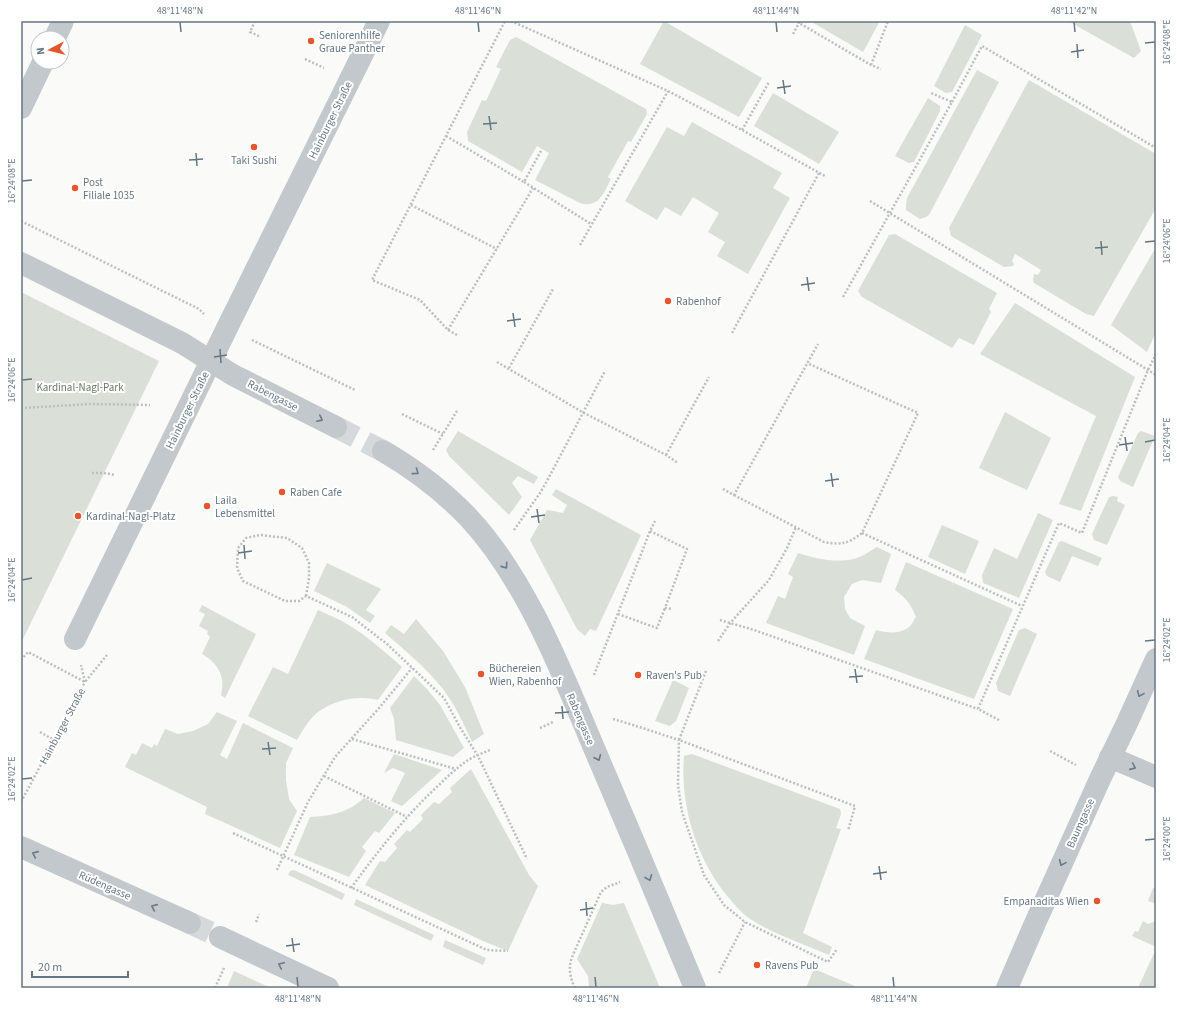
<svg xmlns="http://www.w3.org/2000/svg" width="1177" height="1009" font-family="'Source Sans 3',sans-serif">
	<rect width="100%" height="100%" fill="#fafaf8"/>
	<g fill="#dadfd7">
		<path d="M664,21L762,78L739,117L640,64Z"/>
		<path d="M810,21H880L863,52Z"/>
		<path d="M1068,21H1130L1141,51L1134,58Z"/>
		<path d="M965,25L982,35L952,92L946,93L934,86Z"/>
		<path d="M516,37L646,109L647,114L631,142L628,141L608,177L611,179C604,192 599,209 580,203L535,180L549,153L537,146L522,172L468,141L467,132L482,100L486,101L501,69L496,67L510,40Z"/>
		<path d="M977,70L999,82L929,215L926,217L920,219L906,210V204L907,198Z"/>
		<path d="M1029,80L1156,154V208L1094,316L1086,314L1034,283L1033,280L1034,274L1038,275L1041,270L1015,254L1012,261L1014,264L1013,266L1004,267L951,236L949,228Z"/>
		<path d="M773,93L839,132L819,164L754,126Z"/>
		<path d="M928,98L940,106V111L914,162L909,163L895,156Z"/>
		<path d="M692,122L782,173L773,188L790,198L748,274L717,256L725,242L708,232L719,213L693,197L681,216L665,207L657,220L625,201L667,127L684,136Z"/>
		<path d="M895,234L997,293L989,309L991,312L974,345L959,338L952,348L862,297L858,291L889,235Z"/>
		<path d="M1156,247V332L1147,352L1111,325Z"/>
		<path d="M21,292L159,361L21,643Z"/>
		<path d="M1015,303L1135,377L1081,511L1059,504L1096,416L980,354Z"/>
		<path d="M1005,412L1051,438L1027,490L979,468Z"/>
		<path d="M458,431L538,477L534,484L518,476L512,483L522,497L509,515L449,456L446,450Z"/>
		<path d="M1141,431L1155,436L1133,487L1120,481L1118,477L1138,433Z"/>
		<path d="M556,489L641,535L596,631L590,629L585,636L577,629L530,540L547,510L563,513L567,505L552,495Z"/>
		<path d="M1113,496L1118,497L1117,501L1125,505L1107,545L1094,540L1092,534L1109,497Z"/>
		<path d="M1038,513L1053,520L1019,598L983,583L982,575L994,548L1017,559Z"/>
		<path d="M942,525L979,541L965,574L928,557Z"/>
		<path d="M1062,541L1102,558L1098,566L1072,556L1060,582L1047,576L1045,572L1059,542Z"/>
		<path d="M877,547L891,554L881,583L862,580L852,584L844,597L845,609L850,618L865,626L854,655L766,623L778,596L785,599L793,577L788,574L798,553C816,559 835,563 854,559C862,557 870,551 877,547Z"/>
		<path d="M906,562L1013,609L974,699L864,659L876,630C887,633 902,635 911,625C913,623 914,619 916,617C911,604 905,597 895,590Z"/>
		<path d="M327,563L381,589L366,610L375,616L370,623L347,607L314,591Z"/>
		<path d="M202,605L256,634L225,698L221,695C226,677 218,663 202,654L210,637L207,634L208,631L199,626L205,614L199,611Z"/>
		<path d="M318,610C324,613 331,616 338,619C360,630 383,650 402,667L378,700C359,696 344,698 326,707C324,709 320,710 318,712C309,719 303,730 297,740L248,716L273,667L288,674Z"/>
		<path d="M416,619L443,651L465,687L484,734L472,742C464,724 455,705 443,689C426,668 405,650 385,633L391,625L404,634Z"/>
		<path d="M1025,628L1037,634L1010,696L998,691L996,683L1019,630Z"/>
		<path d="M414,676L427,689L440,705L464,748L453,757L396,740L394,719L390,708Z"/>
		<path d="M673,680L689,688L676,721L670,726L655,721Z"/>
		<path d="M217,712L237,721L220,755L227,759L243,723L293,748L286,763V780L289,799L297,811L280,848L205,814L207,807L125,767L132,753L136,755L142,743L152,748L154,744L157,746L165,729L178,734L193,731L208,724Z"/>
		<path d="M394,754L442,770L402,806L391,801L405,773L393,768L384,773Z"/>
		<path d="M692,754L840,809L841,814L836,828L841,829L803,933L832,947L829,955C804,944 775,935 752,920C743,915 735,905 728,897C696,858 680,806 684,756Z"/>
		<path d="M471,769L529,875L538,886L508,951L483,941L365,885L380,861L385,862L397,848L394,844L407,830L410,832L423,819L421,815L434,802L439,804L452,792L450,788Z"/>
		<path d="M364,798L395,813L379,833L375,831L362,847L366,851L349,877L294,855L310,817C330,816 348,813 364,798Z"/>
		<path d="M294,870L345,894L342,900L288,875L290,871Z"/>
		<path d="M1153,888H1156V904L1148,901Z"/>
		<path d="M356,899L434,935L431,941L354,905Z"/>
		<path d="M602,903L613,905L624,903L660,988H589L588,976L577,959Z"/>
		<path d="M1143,921L1148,924L1156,921V947L1132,936L1135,931L1138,932Z"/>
		<path d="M445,940L486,958L483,965L443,947Z"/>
		<path d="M1156,949V988H1138Z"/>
		<path d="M814,969L855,986L854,988H806Z"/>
		<path d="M234,971L271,988H227Z"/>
	</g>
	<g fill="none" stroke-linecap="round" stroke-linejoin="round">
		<g stroke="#d5d9db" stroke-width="22" stroke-dasharray="22 11" stroke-linecap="butt">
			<path d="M336,427L383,451"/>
			<path d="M190,923L220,937"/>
		</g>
		<g stroke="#bbbfc2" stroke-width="2.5" stroke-dasharray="2 2" stroke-linecap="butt">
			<path d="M255,21L250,32L261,37"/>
			<path d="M511,21L668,91L742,130L825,176"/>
			<path d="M800,21L799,23L871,65L881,69"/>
			<path d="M793,34L799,23L796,21"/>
			<path d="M305,59L324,68"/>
			<path d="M871,65L888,21"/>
			<path d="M952,102L982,46L1156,148"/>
			<path d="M742,130L769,82"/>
			<path d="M446,136L524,182L542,149"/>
			<path d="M524,182L591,224"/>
			<path d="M870,201L1148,370L1156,375"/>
			<path d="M411,205L497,249"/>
			<path d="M21,221L199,309L204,314"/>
			<path d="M580,245L668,91"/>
			<path d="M843,297L952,102L931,93"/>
			<path d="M448,330L533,188"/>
			<path d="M732,333L819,173"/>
			<path d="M457,335L448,330L420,300L372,280L505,21"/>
			<path d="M252,340L355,390"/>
			<path d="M497,362L584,413L666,455L678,463"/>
			<path d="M509,368L553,289"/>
			<path d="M21,408L91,404L150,405"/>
			<path d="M402,414L443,434"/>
			<path d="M433,450L457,411"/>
			<path d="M666,455L709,377"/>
			<path d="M92,473H104L115,475"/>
			<path d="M723,489L734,495L818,344"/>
			<path d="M734,495L824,542C843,545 847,544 862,533L918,413L807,363"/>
			<path d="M514,530L540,493L547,481L605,371"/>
			<path d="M650,531L687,549L665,608L672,609"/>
			<path d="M862,533L1022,606"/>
			<path d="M306,596L309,578V563L302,548L287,538L260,535L246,538L238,548L237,568L243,581L285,601H299L306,596L352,617L387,644L444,698L461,729L478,756L527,859"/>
			<path d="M618,614L657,628L665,608"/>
			<path d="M720,620L754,630L978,709"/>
			<path d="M718,641L731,622L769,580L787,548L796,527"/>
			<path d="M21,660L28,652L85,682L107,655"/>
			<path d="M706,671L679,740L855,806L848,831"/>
			<path d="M594,675L650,531L655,521"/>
			<path d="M613,719L630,724L679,740L678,785L682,812L704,875L724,905L745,922L828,962L837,949"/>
			<path d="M999,720L978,709L1059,523L1082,533L1148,370L1156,354"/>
			<path d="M540,728L553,722"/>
			<path d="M40,732L54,740"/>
			<path d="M352,739L456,769"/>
			<path d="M1050,751L1076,765"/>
			<path d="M324,776L407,817"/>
			<path d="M21,802L85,682L81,665"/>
			<path d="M233,833L487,950L508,951"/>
			<path d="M277,870L308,802L335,757L380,707L412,668"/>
			<path d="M351,888C378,851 406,815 440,784C449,775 458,767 468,760C475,756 483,753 490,750"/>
			<path d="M256,922L259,914"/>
			<path d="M719,973L745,922"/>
			<path d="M215,988L224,968"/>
			<path d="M575,988C570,978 568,968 572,957L601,892L607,887L620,882"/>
		</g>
		<g stroke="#c3c8cc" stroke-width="22">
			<path d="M55,38L63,21"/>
			<path d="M21,108L43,62"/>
			<path d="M21,263L182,343L233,375L336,427"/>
			<path d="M383,451C414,469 443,491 468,517C529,582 565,681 600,762C632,837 664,913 695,988"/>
			<path d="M75,639L227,328L379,21"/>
			<path d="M1110,757L1156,777"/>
			<path d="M21,847L190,923"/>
			<path d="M220,937L328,988"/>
			<path d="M1007,988L1036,921L1100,779L1127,723L1156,659"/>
		</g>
	</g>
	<defs><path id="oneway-chevron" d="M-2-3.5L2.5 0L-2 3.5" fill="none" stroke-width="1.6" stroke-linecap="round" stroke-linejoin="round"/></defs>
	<g stroke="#6a7a87">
		<use href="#oneway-chevron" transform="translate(320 419) rotate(27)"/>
		<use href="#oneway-chevron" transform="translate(416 472) rotate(36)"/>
		<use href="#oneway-chevron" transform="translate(505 566) rotate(55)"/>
		<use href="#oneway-chevron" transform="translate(1140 694) rotate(114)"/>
		<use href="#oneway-chevron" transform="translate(598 758) rotate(67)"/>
		<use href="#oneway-chevron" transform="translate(1133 767) rotate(24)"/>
		<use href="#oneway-chevron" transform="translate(35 854) rotate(-156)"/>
		<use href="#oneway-chevron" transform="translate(1062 863) rotate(114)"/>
		<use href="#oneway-chevron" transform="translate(649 878) rotate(68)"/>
		<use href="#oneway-chevron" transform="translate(154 907) rotate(-156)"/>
		<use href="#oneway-chevron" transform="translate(281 965) rotate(-155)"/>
	</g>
	<path fill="none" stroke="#657683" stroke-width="1.5" d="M180,22L181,32M478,22L479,32M776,22L777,32M1074,22L1075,32M1145,43L1155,42M1077,44L1078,58M1071,52L1084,50M783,80L785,94M777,88L791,86M489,116L491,130M483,124L497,123M196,153L197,166M189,160L203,159M22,181L32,180M1101,241L1102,255M1145,242L1155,241M1095,248L1108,247M807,277L809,291M801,285L815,283M513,313L515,327M507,321L521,319M220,349L221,363M214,357L227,355M22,380L32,379M1125,437L1127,451M1145,442L1155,440M1119,445L1133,443M831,473L833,487M825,481L839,479M537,509L539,523M531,517L545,515M244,545L245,559M238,553L252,551M22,580L32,578M1145,641L1155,640M855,669L857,683M849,677L863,676M562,706L563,719M555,713L569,712M268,742L270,755M262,749L276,748M22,779L32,778M1145,840L1155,839M879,866L881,880M873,874L887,872M586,902L587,916M580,910L593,908M292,938L294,952M286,946L300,944M297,977L298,987M595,977L596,987M893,977L894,987"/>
	<g fill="#e4572e" stroke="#fff" stroke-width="1.5">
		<circle cx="311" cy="41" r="4"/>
		<circle cx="254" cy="147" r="4"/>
		<circle cx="75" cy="188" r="4"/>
		<circle cx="668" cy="301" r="4"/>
		<circle cx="282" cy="492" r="4"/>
		<circle cx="207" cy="506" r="4"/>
		<circle cx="78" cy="516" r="4"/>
		<circle cx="481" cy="674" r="4"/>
		<circle cx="638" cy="675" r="4"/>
		<circle cx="1097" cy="901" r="4"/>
		<circle cx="757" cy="965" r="4"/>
	</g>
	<g text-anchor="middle" stroke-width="4" stroke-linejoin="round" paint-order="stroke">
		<g font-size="11" fill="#657683" stroke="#fff" text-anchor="start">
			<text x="319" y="39">Seniorenhilfe<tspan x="319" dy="13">Graue Panther</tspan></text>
			<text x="254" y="164" text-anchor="middle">Taki Sushi</text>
			<text x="83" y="186">Post<tspan x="83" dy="13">Filiale 1035</tspan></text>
			<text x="676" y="305">Rabenhof</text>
			<text x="290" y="496">Raben Cafe</text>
			<text x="215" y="504">Laila<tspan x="215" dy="13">Lebensmittel</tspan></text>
			<text x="86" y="520">Kardinal-Nagl-Platz</text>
			<text x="489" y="672">Büchereien<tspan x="489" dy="13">Wien, Rabenhof</tspan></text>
			<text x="646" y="679">Raven's Pub</text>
			<text x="1089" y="905" text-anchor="end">Empanaditas Wien</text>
			<text x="765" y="969">Ravens Pub</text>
		</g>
		<g font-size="11" fill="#657683" stroke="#fff">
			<text transform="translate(330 120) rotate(-64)" y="4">Hainburger Straße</text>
			<text transform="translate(273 395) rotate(27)" y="4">Rabengasse</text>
			<text transform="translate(187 410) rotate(-64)" y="4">Hainburger Straße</text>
			<text transform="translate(581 719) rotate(67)" y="4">Rabengasse</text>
			<text transform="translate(62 726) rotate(-62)" y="4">Hainburger Straße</text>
			<text transform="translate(1080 823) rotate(-66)" y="4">Baumgasse</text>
			<text transform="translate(105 885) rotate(24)" y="4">Rüdengasse</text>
		</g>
		<g font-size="11" fill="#687a64" stroke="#fff">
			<text x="80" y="391">Kardinal-Nagl-Park</text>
		</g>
	</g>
	<rect width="1177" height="1009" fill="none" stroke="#ffffff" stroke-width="44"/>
	<g transform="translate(50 50) rotate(263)"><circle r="19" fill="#ffffff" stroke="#c1c8cd"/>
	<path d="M0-3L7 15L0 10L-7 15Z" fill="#e4572e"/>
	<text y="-6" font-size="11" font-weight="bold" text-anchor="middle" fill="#657683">N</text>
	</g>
	<path d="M32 971v6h96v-6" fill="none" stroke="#657683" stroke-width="2"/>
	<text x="38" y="971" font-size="12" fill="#657683" stroke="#ffffff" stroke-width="3" paint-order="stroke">20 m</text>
	<rect x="22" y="22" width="1133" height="965" fill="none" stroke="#657683" stroke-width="1.5"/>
	<g font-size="10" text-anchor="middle" fill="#657683">
		<text x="180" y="14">48°11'48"N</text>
		<text x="478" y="14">48°11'46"N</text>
		<text x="776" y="14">48°11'44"N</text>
		<text x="1074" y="14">48°11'42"N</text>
		<text transform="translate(1166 42) rotate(-90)" y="4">16°24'08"E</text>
		<text transform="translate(11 181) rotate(-90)" y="4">16°24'08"E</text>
		<text transform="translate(1166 241) rotate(-90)" y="4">16°24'06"E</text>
		<text transform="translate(11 380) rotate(-90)" y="4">16°24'06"E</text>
		<text transform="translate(1166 440) rotate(-90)" y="4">16°24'04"E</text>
		<text transform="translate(11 580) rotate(-90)" y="4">16°24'04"E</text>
		<text transform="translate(1166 640) rotate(-90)" y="4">16°24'02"E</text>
		<text transform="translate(11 779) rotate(-90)" y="4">16°24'02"E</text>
		<text transform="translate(1166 839) rotate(-90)" y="4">16°24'00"E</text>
		<text x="298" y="1002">48°11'48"N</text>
		<text x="596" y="1002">48°11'46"N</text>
		<text x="894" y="1002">48°11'44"N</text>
	</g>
</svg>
